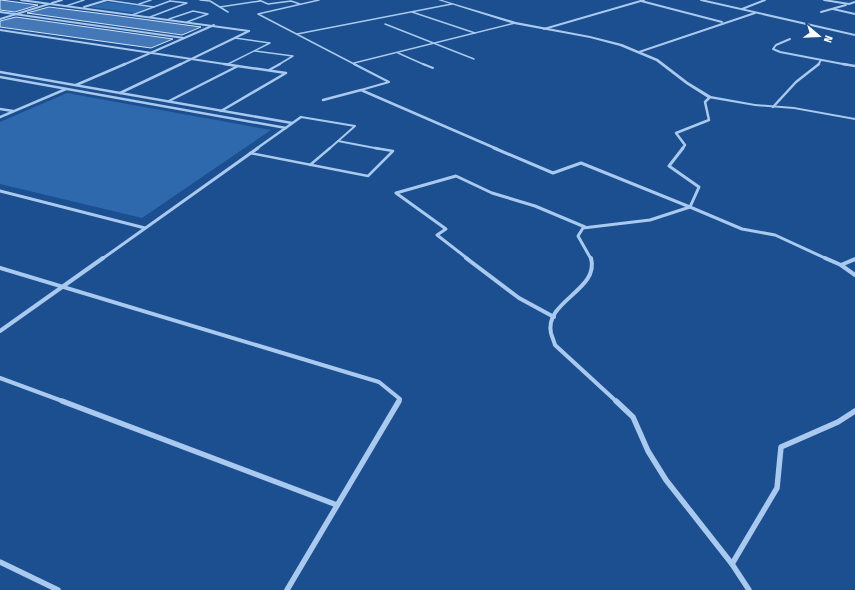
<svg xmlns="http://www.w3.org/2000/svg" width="855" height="590" font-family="'Fira Sans Condensed',sans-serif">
	<rect width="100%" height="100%" fill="#1b4f8f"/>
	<g fill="#2e69ad">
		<path d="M107,2L150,7L134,13L90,7Z"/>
		<path d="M67,93L271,130L142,218L0,184V122Z"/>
	</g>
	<g fill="#4478b7" stroke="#cfe3fa">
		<path d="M0,0H1L38,5L15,12L0,10Z"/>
		<path d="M49,7L112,15L201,27L182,35L27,13Z"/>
		<path d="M16,17L173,39L151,48L0,27V21Z"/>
	</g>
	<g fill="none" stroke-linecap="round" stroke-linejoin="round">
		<g stroke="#a9c9ee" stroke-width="1.5">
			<path d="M106,0L154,7"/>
			<path d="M200,0L210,1L228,12"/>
			<path d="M259,0L268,4L291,1L300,4"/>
			<path d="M319,0L258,14L356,65"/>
			<path d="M139,4L151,0"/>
			<path d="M66,6L84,0"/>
			<path d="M220,7L260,1"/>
			<path d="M412,12L475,33"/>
			<path d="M132,15L170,1"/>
			<path d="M150,17L187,3L170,1"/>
			<path d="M169,19L193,11L208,14L187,22"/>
			<path d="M385,24L474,59"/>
			<path d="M297,34L452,4"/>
			<path d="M255,51L293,56L278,65"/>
			<path d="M398,53L425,65"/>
			<path d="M354,63L515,23"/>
			<path d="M228,64L270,43L235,38"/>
		</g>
		<g stroke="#a9c9ee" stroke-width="2">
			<path d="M354,64L389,82L361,90"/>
			<path d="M423,64L433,68"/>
			<path d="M269,70L280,64"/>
			<path d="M301,117L355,126L329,149"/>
			<path d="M338,141L380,149"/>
		</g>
		<g stroke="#a9c9ee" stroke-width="2.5">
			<path d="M250,153L368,176L393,151L375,148"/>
			<path d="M310,165L330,148"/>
		</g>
		<g stroke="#a9c9ee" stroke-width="2">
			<path d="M21,0L249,31"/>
			<path d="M701,0L855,35"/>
			<path d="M824,0L849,4L855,2"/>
			<path d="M641,1L722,22"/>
			<path d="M52,3L62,0"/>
			<path d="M84,7L107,0"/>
			<path d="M742,9L765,0"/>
			<path d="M833,9L855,14"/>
			<path d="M0,12L184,38"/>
			<path d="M821,12L846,5"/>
			<path d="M0,19L49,4"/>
			<path d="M544,29L644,0"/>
			<path d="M0,30L231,65"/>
			<path d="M790,39L776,45L773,49L780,52L848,65"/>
			<path d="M639,52L755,13"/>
			<path d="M123,65L214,25"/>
			<path d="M179,65L249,31"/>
			<path d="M818,65L821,60"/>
		</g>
		<g stroke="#a9c9ee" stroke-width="2.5">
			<path d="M843,64L855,66"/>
			<path d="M0,72L292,123"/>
			<path d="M0,77L286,128"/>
			<path d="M76,85L125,64"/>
			<path d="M120,93L181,64"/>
			<path d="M323,100L361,90L497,149"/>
			<path d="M169,101L238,66"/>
			<path d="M773,107L796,82L819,64"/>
			<path d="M0,109L13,111"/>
			<path d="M221,111L286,73L224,64"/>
			<path d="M0,117L66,89"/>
			<path d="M256,149L301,117"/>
			<path d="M682,149L685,145L676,133L709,120L705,102L710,97"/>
		</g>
		<g stroke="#a9c9ee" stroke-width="3">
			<path d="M494,148L553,173L581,163L690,207"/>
			<path d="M683,148L669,166L699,187L690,207L742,229L775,235L827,259"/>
			<path d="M0,191L145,228"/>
			<path d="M102,259L258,148"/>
			<path d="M468,259L437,235L446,229L396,193L456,176L492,193L535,206L585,227"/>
			<path d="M591,259L578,236L583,228L650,220L690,207"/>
		</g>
		<g stroke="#a9c9ee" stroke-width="4">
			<path d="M466,258L519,298L554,317"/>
			<path d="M591,258C600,290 544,301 551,333C552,337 554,341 555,345L617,402"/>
			<path d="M825,258L841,265L855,275"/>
			<path d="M841,265L855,259"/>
			<path d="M0,268L379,382L400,399L398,402"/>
			<path d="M0,331L103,258"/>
			<path d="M0,378L65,402"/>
		</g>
		<g stroke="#a9c9ee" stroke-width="5.5">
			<path d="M62,401L337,505"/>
			<path d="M616,401L633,417L648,451L666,480L732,564L749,590"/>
			<path d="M0,562L58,590"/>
			<path d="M732,564L777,488L781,447L838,422L855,411"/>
			<path d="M287,590L399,401"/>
		</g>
		<path fill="#a9c9ee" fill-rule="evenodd" d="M438,0H442L516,22L590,36L622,44L658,59L688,82L711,96L755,104L794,107L855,118V120L794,109L755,106L708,98L686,84L656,61L620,46L590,38L514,24Z"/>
	</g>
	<g transform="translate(819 36) rotate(109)" stroke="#1b4f8f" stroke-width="3" paint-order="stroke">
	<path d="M0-3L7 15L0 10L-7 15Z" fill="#ffffff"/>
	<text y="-6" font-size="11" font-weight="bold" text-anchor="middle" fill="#ffffff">N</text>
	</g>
</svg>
